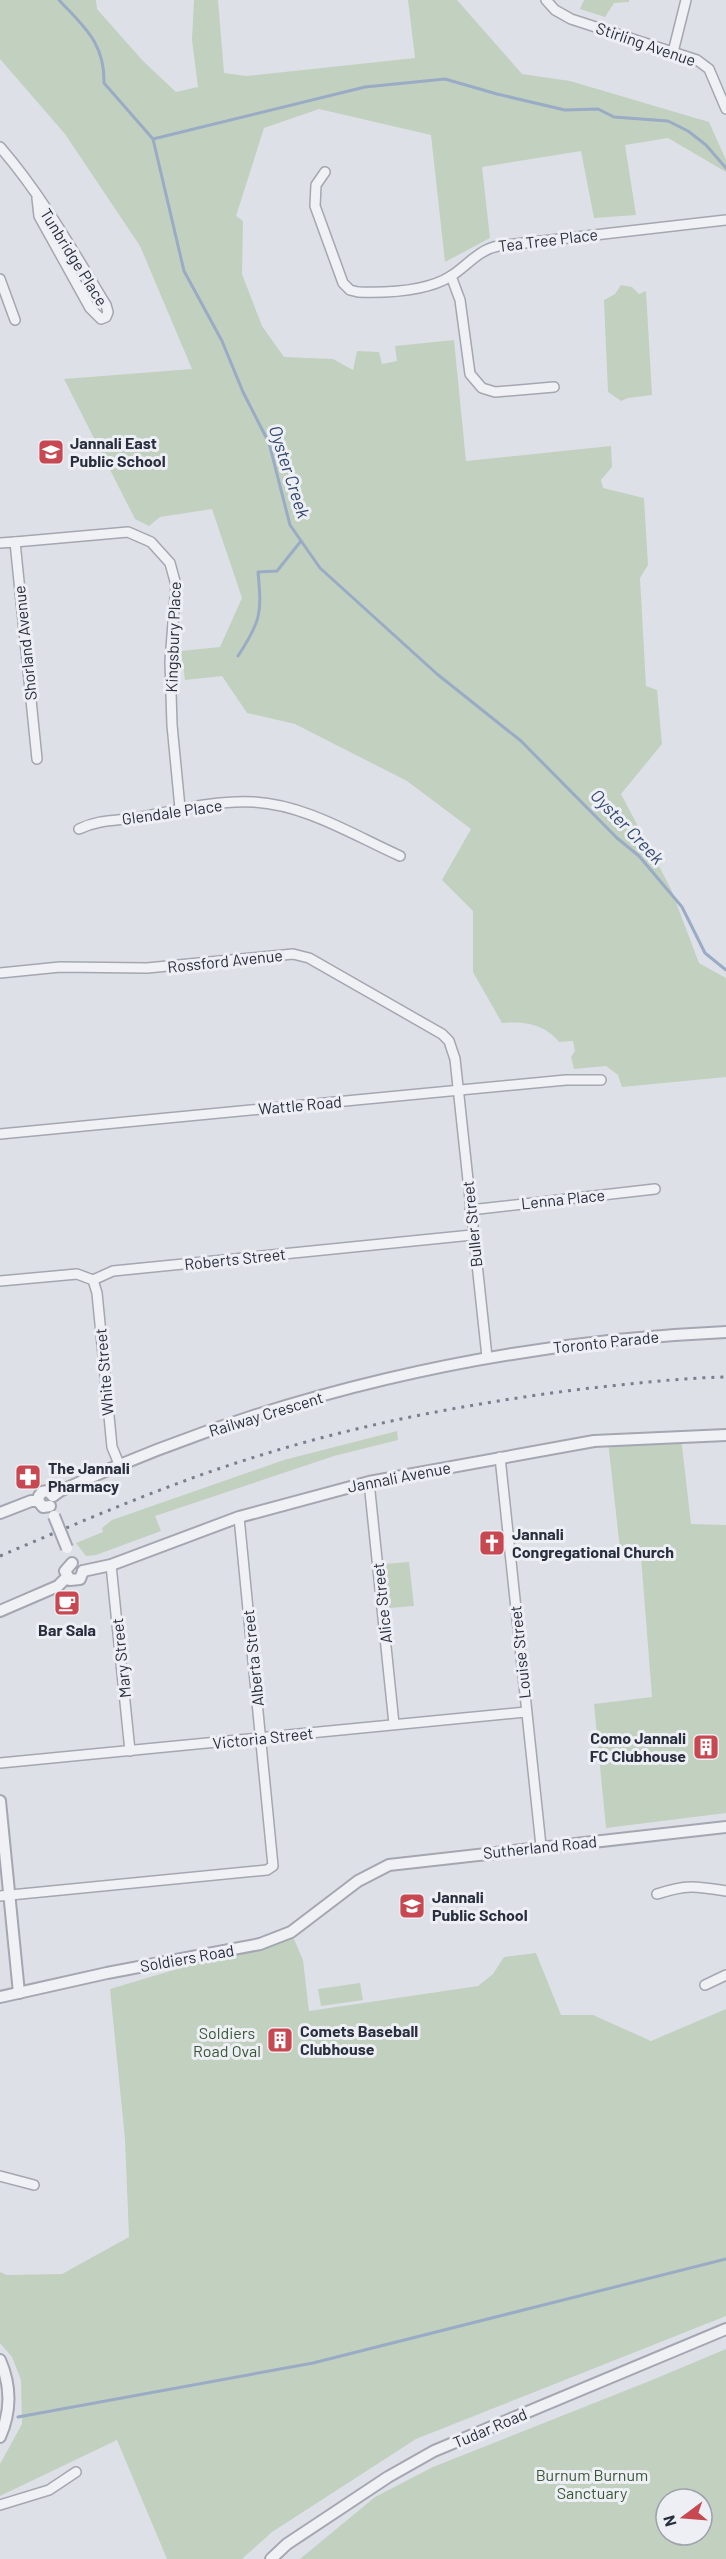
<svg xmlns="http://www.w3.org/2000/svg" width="726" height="2559" font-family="Barlow,sans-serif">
	<rect width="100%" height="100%" fill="#dee0e7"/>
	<g fill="#c2d0bf" fill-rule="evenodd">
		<path d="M0,0H96L97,9L143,61L176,92L198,87L192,40L194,0H218L224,73L246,76L415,58L408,0H457L522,74L570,81L709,122L726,160V172L668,138L625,145L636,215L594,218L581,151L482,167L490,238L445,262L431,135L319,109L264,128L236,216L243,221L242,274L262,326L284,357L333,359L353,370L357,351L379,352L382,364L397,361L395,346L454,340L466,461L611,446L612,467L601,480L603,488L644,498L648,565L640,578L646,686L657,690L662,744L621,794L671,889L699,963L726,978V1077L622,1087L618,1075L606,1066L574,1069L571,1057L575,1051L573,1041L559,1042C545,1024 524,1021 502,1023L473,972V911L442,880L471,829L407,781L295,724L247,713L222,676L185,680L181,651L220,647L242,598L212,509L160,517L149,526L135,519L64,379L192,369L140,246L65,134L0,59Z"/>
		<path d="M584,0H629V2L614,3L605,17L580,9Z"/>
		<path d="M621,285L632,287L639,294L646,291L652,395L628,398L621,401L608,392L604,300L615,294Z"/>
		<path d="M397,1431L398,1440L334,1456L155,1516L161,1531L96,1555L86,1556L76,1543L103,1532L102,1528L112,1520L284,1460Z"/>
		<path d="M681,1437L691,1524L726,1525V1813L606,1828L594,1704L652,1697L641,1556L621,1558L608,1441Z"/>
		<path d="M409,1562L414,1606L389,1608L384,1564Z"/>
		<path d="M291,1932L303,1960L309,2011L478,1986L493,1974L504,1957L536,1953L561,2015H593L651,2041L726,2009V2316L416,2439L272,2532L242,2559H167L117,2440L0,2496V2464L22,2424L21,2380L12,2357L0,2343V2272L7,2275L62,2274L129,2237L125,2139L110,1989L258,1945Z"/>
		<path d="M360,1983L363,2000L321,2006L318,1989Z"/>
		<path d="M726,2349V2559H300L375,2497L433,2467L652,2380ZM666,2499H702V2535H666Z"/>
	</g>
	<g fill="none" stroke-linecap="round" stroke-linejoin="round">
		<g stroke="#9aabc5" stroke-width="3">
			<path d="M59,0C84,27 105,43 104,83L153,139L184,271L222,341L243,392L269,443L290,525L320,568L437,674L521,741L617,838L639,856L682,907L705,953L726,970"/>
			<path d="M153,139L365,87L445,79L497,94L565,110L598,109L614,117L668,121L688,131L706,145L726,168"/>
			<path d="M238,656C261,621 262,613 258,572L277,571L301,541"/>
			<path d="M18,2417L313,2363L726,2259"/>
		</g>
		<defs>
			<g id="minor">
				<path d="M546,0L555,10L571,19L697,60L709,69L726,109"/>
				<path d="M673,52L686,0"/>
				<path d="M0,147C41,194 73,251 106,305L108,312L106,317L101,319L90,308L39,216L37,198"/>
				<path d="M325,172L316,185L315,206L343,283L350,290L358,292C387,293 426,292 451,276C467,266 478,250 498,246L726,220"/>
				<path d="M451,276L460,300L470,374L482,388L495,392L554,387"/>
				<path d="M0,279L15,320"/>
				<path d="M15,542L128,532L151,542L170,563L176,585L170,661L172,725L180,808"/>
				<path d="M0,543L15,542L37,759"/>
				<path d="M79,829C99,819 119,821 141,817C178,810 216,800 254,802C306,805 353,835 400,856"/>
				<path d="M0,973L60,967L147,968L293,954L309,958L442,1034L449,1041L455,1059L487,1357"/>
				<path d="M0,1134L566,1080H601"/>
				<path d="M470,1210L655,1189"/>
				<path d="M93,1280L113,1271L472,1235"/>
				<path d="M93,1280L97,1293L112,1447L119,1464"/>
				<path d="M0,1281L77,1274L93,1280"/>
				<path d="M500,1457L541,1846"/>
				<path d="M369,1482L394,1724"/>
				<path d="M111,1565L130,1751"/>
				<path d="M0,1763L526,1712"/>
				<path d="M657,1894C687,1884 696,1886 726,1891"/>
				<path d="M0,1896L267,1870L273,1866L239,1517"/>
				<path d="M705,1985L726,1975"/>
				<path d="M0,2176L34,2185"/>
				<path d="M0,2505L49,2490L76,2472"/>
			</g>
			<g id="tertiary">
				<path d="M53,1496L60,1491C269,1395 496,1342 726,1332"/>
				<path d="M38,1501L39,1496L42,1492L48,1491L53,1496"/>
				<path d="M38,1501L43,1507L50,1506"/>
				<path d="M0,1513L31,1501H38"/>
				<path d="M72,1563L65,1571L70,1580L80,1579L83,1571"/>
				<path d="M83,1571L111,1565L239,1517L369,1482L594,1441L726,1435"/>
				<path d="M0,1611L58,1586L67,1577"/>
				<path d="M0,1801L19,1993"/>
				<path d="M0,1997L107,1973L260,1944L291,1932L358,1881L389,1865L726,1827"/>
				<path d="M0,2360C11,2385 11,2412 0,2437"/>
				<path d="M271,2559L287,2544L388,2477L434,2451L726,2329"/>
			</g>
		</defs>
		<use href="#minor" stroke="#a4a7b1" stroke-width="12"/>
		<use href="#tertiary" stroke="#a4a7b1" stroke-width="14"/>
		<use href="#minor" stroke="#f0f1f5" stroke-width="9"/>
		<use href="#tertiary" stroke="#f0f1f5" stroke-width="10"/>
		<path stroke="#787f8f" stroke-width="3" stroke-dasharray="3 6" stroke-linecap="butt" d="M0,1556C85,1520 170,1483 258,1456C364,1423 472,1403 582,1389C630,1384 678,1378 726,1377"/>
		<defs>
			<path id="tertiary-bridge" d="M54,1516L67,1548"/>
		</defs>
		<use href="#tertiary-bridge" stroke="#a4a7b1" stroke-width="14" stroke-linecap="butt"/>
		<use href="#tertiary-bridge" stroke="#f0f1f5" stroke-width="10"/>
	</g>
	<defs>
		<symbol id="school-square" viewBox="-11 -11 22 22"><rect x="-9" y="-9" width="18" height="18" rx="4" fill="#c74850" stroke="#edeff4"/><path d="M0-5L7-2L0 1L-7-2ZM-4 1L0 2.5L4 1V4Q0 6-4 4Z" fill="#fff"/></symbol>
		<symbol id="pharmacy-square" viewBox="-11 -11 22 22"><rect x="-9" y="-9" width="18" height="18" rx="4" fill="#c74850" stroke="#edeff4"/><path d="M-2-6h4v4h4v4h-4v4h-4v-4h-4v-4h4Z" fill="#fff"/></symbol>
		<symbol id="church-square" viewBox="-11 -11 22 22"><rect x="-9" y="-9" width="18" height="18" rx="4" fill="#c74850" stroke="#edeff4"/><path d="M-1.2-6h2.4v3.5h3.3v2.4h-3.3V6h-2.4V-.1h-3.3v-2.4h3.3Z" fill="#fff"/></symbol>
		<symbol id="cafe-square" viewBox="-11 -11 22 22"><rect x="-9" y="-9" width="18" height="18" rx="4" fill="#c74850" stroke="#edeff4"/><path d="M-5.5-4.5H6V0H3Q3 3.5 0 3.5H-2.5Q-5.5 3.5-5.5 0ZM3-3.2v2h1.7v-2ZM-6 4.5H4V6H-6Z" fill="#fff"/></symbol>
		<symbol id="building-square" viewBox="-11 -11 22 22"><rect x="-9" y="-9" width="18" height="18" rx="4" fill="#c74850" stroke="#edeff4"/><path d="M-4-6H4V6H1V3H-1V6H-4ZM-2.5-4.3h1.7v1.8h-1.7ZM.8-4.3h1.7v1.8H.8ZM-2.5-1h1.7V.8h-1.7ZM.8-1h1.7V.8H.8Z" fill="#fff"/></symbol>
	</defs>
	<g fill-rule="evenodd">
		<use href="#school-square" x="36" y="437" width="30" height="30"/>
		<use href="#pharmacy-square" x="13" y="1462" width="30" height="30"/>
		<use href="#church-square" x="477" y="1528" width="30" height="30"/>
		<use href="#cafe-square" x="52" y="1588" width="30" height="30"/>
		<use href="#building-square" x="691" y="1732" width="30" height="30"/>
		<use href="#school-square" x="397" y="1891" width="30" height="30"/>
		<use href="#building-square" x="265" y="2025" width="30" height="30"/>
	</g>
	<g text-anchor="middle" stroke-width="6" stroke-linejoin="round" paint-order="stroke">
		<g font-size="16" fill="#282e3d" stroke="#edeff4">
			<text transform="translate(646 44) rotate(19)" y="6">Stirling Avenue</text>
			<text transform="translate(548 240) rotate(-7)" y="6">Tea Tree Place</text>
			<text transform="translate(74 257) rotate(58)" y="6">Tunbridge Place</text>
			<text transform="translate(173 637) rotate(-88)" y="6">Kingsbury Place</text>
			<text transform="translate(25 643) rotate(-96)" y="6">Shorland Avenue</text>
			<text transform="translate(172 812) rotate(-8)" y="6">Glendale Place</text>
			<text transform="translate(225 961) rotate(-6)" y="6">Rossford Avenue</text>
			<text transform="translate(300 1105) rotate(-5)" y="6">Wattle Road</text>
			<text transform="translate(563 1199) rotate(-6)" y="6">Lenna Place</text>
			<text transform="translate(472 1224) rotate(-96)" y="6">Buller Street</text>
			<text transform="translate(235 1259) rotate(-6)" y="6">Roberts Street</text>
			<text transform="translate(606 1342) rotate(-6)" y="6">Toronto Parade</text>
			<text transform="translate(104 1372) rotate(-95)" y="6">White Street</text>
			<text transform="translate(266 1414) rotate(-17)" y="6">Railway Crescent</text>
			<text transform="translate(399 1477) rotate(-11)" y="6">Jannali Avenue</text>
			<text transform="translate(382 1603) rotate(-96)" y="6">Alice Street</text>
			<text transform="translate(520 1652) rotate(-96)" y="6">Louise Street</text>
			<text transform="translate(121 1658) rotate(-96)" y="6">Mary Street</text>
			<text transform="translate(253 1658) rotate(-96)" y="6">Alberta Street</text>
			<text transform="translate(263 1738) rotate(-6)" y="6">Victoria Street</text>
			<text transform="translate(540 1847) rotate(-6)" y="6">Sutherland Road</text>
			<text transform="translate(187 1958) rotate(-10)" y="6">Soldiers Road</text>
			<text transform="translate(490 2428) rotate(-23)" y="6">Tudar Road</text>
		</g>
		<g font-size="16" font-weight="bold" fill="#282e3d" stroke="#edeff4" text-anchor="start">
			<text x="70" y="449">Jannali East<tspan x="70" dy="18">Public School</tspan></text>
			<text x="48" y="1474">The Jannali<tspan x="48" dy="18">Pharmacy</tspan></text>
			<text x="512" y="1540">Jannali<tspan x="512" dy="18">Congregational Church</tspan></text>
			<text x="67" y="1636" text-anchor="middle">Bar Sala</text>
			<text x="686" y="1744" text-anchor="end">Como Jannali<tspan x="686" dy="18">FC Clubhouse</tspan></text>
			<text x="432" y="1903">Jannali<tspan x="432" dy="18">Public School</tspan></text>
			<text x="300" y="2037">Comets Baseball<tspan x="300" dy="18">Clubhouse</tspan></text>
		</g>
		<g font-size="16" fill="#395736" stroke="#edeff4">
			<text x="227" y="2039">Soldiers<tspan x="227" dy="18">Road Oval</tspan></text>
			<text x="592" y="2481">Burnum Burnum<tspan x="592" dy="18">Sanctuary</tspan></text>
		</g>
		<g font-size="18" font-style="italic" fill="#34496e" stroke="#edeff4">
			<text transform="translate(289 472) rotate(72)" y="6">Oyster Creek</text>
			<text transform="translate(627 827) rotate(46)" y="6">Oyster Creek</text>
		</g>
	</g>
	<g transform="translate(684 2517) rotate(254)"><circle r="28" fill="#edeff4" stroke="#9ea2ab" stroke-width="1.5"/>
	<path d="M0-4.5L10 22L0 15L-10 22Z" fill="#c74850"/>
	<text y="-9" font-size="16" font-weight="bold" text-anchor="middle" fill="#282e3d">N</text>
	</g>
</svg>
